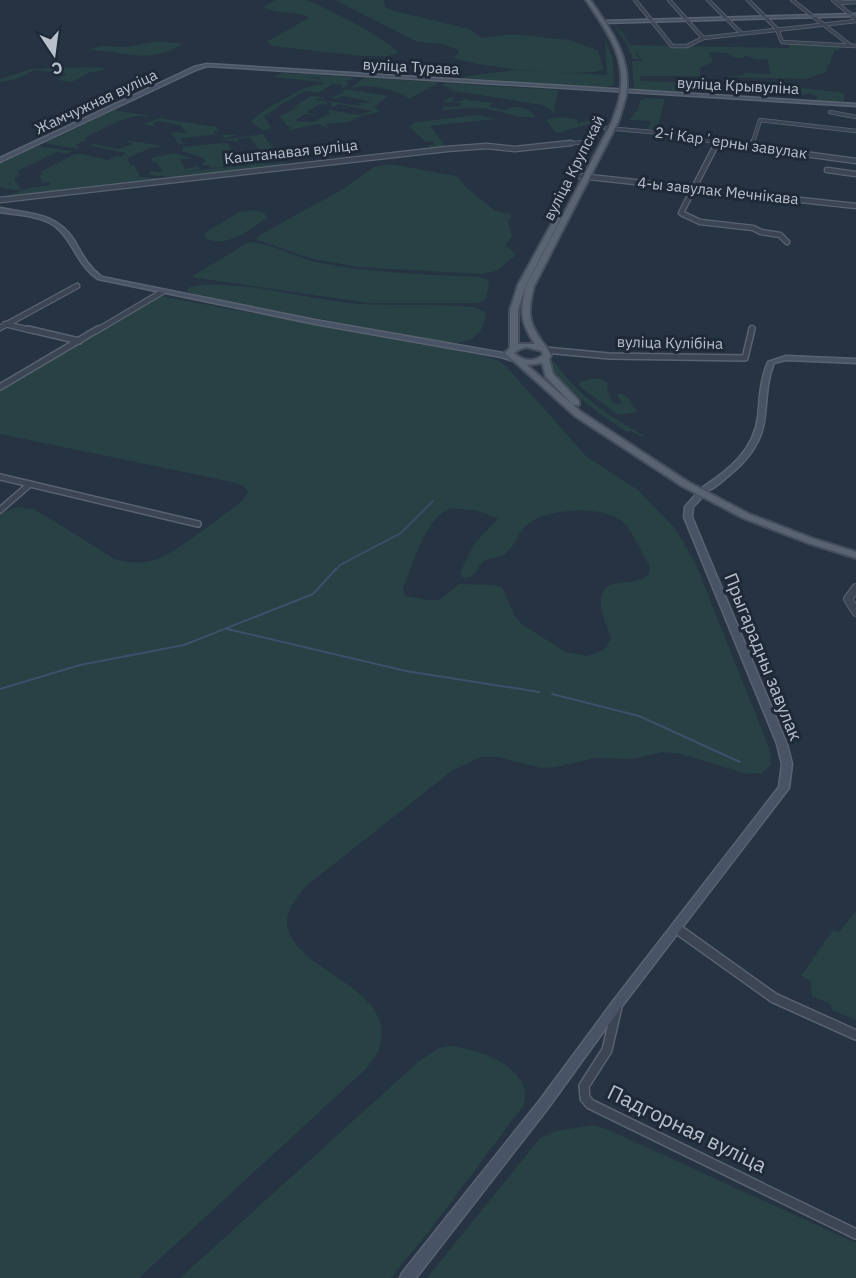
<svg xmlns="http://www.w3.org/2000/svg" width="856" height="1278" font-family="'IBM Plex Sans',sans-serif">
	<rect width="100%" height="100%" fill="#263343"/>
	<g fill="#284144" fill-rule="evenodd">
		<path d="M276,0C285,0 295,0 305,0C317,2 395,43 398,53L388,56H361L271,46L268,41L309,18C295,10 277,15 263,7Z"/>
		<path d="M335,0H384L385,7L391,10L469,29L482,38L511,34L569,40L598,50L603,69C592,79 468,67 453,57L459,53L457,49L442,44L418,42Z"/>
		<path d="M612,23L623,33L630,45L789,48L788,43L844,46L834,52L826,72L806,79L725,77L745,75L744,73L770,74L768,60L755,59L745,55L744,58H735L726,53L709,52L713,62L701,67L700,76H640L641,81L786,86L844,93V101L838,102L811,101L819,97L809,93L800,96L798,91L787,90L691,87L688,92L634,89L632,61H642L637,51L636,55L640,59H633L626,43Z"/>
		<path d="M605,39L613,60L614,85L603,88L461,80L467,76L517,70L607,75Z"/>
		<path d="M157,41L183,44C159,59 140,57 113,52C105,51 97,51 90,49L101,46L127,47Z"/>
		<path d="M94,67L106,69L88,73L72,82L57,80L67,74L34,70L17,79L0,82V79L30,69Z"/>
		<path d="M283,73L349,77L355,79L345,81L349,84L343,88L341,87L343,85L333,84L318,93L305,91L277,107L278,108L264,116L271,128L263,131L251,121C264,108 287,98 301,90C309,85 324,85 333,82L323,84L319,77H304L317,78L321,82L273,77Z"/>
		<path d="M364,78L436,82L439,83L409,99C400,89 360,82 349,89Z"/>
		<path d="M446,83L559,90L554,108L556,114L543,105L454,91L442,85Z"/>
		<path d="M345,89L388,96L374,107L381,112L364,115L348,122L326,124L328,128L316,124L287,131L292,127L287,126L280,116L297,108L294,107L311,96L324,97L325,99L318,98L315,100L326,101L328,105L320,104L306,112L317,115L305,114L295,121L313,122L331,113L327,112L330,110L358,115L373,111L338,104L332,108L330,101L359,106L361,104L357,103L372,102L343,96L337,98L342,100L331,98L344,92L342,91Z"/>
		<path d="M450,97H455L451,101L459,102L464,99L493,103L489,107L506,110C516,104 529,107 536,117C516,119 501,110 480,108C467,107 453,110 441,111L445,107L461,106L460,103L442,102Z"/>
		<path d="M646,98L665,99L657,129H648L651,121L629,120L638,109L640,101Z"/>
		<path d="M114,110L151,116L143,118L145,116C128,113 100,131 84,138L87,140L75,145L80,147L77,149L45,143Z"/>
		<path d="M478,115L497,119L430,126L446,147L502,142L483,145L432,149L429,145H435L433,141L426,142L409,126L417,122Z"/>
		<path d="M561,117L582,120H577V123L592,120L590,124L556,133L547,121L549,119Z"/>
		<path d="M159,118L216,127L219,131L214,132L215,134L239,135L219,139L224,137L222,134L180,138L182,142L187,143L179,144L171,132L186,133L180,125L157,121L152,125L156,126L155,127L143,124Z"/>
		<path d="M263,134L282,161L266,162L269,160L263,150H259L250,137L238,139L239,141L221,140Z"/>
		<path d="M124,140L164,146L150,148L128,158L130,165H134L140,177L171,179L0,199L29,188L50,185V182L42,183L39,175L44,174L40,172L75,154H82L108,160L116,156L121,157L126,153L91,146L94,144L117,149L133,144Z"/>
		<path d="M221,143H227L233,151H236L245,162L271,164L284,162L286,165L276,164L284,165L176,178L142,174H150V171L163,172L157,163L152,161L151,158L174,153L194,159H180L185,169L198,166L200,169L181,172L252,165L211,168L209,165H203L202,163L206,162L203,158L182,151L183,147Z"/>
		<path d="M38,146L72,151L67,154L57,152L18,171L19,176L14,178L20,189L25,188L19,191L0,187V163Z"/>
		<path d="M390,164L457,176L467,188L495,211L510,214L511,217L508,221L512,236L505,246L514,252L515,256L496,271L482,274L357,267L309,258L258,240L256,237L343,189L374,167Z"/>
		<path d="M255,210L265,213L267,218C250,229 224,251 204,237L206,232L239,212Z"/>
		<path d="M249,242C274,244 296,258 320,263C373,273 424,274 478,277L487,279L489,284L486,299L478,303H369L191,277Z"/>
		<path d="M202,285C251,282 301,298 349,303C391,307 433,303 474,307L484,311L486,316C481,338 469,344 447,342L201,297L187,291L190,287Z"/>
		<path d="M160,296L479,355L497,360L506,366L587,457L638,490L674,527L695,562L770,750L771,764L762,773L747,774L681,754L664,752L631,759L595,758L556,767L541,768L497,757H481L453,770L306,886C298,896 287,909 287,922C289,972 400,985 379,1049C377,1055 371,1062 367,1068L139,1278H0V514L17,507L34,509L115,559C128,563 143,564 157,559C180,550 218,518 240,503L248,492L246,488L237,483L0,434V391ZM452,508L478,511L498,519L474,544L460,573L462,577C477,580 475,568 484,561C491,558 500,558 506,553C516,546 518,531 528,524C548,508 602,505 622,521C633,531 641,552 649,565L650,571C641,592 599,569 601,606C602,617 608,627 611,639L604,650L587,656L566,652L523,625L516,618L502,587L494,585L460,584L439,600H429L405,596L403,588C414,564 425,516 452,508Z"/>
		<path d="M551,361H554C576,395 611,417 645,436L642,437L631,431L627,432C597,412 571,395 550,366Z"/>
		<path d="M597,378L607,382L608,392L613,403L622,404L617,394H622L628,398L637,412L618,415L579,386V382Z"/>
		<path d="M856,911V1020L832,1010L831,1004L812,996L811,981L801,976L833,930L839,932Z"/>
		<path d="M451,1046C480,1049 536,1069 523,1106L430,1230L391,1278H180L418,1062L439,1048Z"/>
		<path d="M593,1125L609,1130L856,1243V1278H427L540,1138L555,1131Z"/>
	</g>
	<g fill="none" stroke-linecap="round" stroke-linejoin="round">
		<path stroke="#3b516c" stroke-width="1.5" d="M335,571L340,565L401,533L433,501"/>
		<g stroke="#3b516c" stroke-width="2">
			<path d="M227,629L406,671L539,692"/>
			<path d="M0,689L80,665L184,645L313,594L336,569"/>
			<path d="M552,694L639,716L740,762"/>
		</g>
		<defs>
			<g id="street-far4">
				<path d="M635,0L672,46H687L703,38L669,0"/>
				<path d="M708,0L742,34"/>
				<path d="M748,0L777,29L782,42L856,46"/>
				<path d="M792,0L850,45"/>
				<path d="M833,0L856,19"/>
				<path d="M836,3L856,2"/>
				<path d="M703,38L856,21"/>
				<path d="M830,112L856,117"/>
				<path d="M605,128L663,133L733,145"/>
				<path d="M556,145L584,142"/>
				<path d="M717,145L718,142"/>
				<path d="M752,145L760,120L856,131"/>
			</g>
			<g id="street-far3">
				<path d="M717,143L681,213L700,222L753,228L761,232L780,235L787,242"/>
				<path d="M724,143L856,161"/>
				<path d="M751,148L752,143"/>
				<path d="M827,170L856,174"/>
				<path d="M580,176L856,206"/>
				<path d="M0,200L447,149L487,146L515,149L571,143"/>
				<path d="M5,324L34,331"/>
				<path d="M0,328L77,286"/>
				<path d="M96,331L162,292"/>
				<path d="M751,331L752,328"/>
			</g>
			<g id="street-far2">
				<path d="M28,329L79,341"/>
				<path d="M545,350L609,356L745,358L752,329"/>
				<path d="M0,387L98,329"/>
				<path d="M0,477L198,524"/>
				<path d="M0,510L30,484"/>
			</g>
			<path id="street-far1" d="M856,588L848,599L856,612"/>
			<g id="street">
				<path d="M676,928L774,998L856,1035"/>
				<path d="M617,1007L607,1050L584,1086L585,1098L590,1104L856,1234"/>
			</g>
			<g id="secondary">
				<path d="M856,14V16L603,23L601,22L603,21Z"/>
				<path d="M207,64L856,104V106L207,66L198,69L0,162V158L194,67Z"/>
				<path d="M0,208C29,214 56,212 74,240C82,254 88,267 102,277L315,320L503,353L516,359L513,361L501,357L315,324L98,279C76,265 72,235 50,223C35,215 16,215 0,212Z"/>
				<path d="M786,356L856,359V363L786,360L774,363C767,380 767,397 765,415C763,441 748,461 727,477C720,483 712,491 703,491L702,489L703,487C729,470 754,450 758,417C760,398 760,380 768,362Z"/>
				<path d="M698,492H701L705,494L693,507L692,517L787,744L792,764L789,788L622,1006L548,1108L416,1278H400L402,1273L540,1100L614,1000L779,787L782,764L777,744L684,517L685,507Z"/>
			</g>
			<path id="primary" d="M586,0H590C610,29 632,57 626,95C624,104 621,113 618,122L534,286C528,309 527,321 541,340C545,346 549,349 551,356L549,359L553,374L579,401V405H573L546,377L542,363L527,365L581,412L688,482L749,514L814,539L856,552V558L808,543L743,518L682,486L575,416L505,353L510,348V310L518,285L557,214L560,212L563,214L526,285L518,310V344H535C520,322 520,311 526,286L612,122C615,113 619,104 620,95C627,56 606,30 586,0ZM526,347L542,351L543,355C532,363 523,361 514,353L520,349Z"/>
		</defs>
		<use href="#street-far4" stroke="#596370" stroke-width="4.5"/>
		<use href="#street-far3" stroke="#596370" stroke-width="7"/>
		<use href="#street-far2" stroke="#596370" stroke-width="8"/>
		<use href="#street-far1" stroke="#596370" stroke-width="10"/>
		<use href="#street" stroke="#596370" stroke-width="12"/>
		<use href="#secondary" stroke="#596370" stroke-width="3"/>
		<use href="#primary" stroke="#444e5c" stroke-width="4"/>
		<use href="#street-far4" stroke="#3b4553" stroke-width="3"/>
		<use href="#street-far3" stroke="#3b4553" stroke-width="4.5"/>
		<use href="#street-far2" stroke="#3b4553" stroke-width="5"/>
		<use href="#street-far1" stroke="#3b4553" stroke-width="8"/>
		<use href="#street" stroke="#3b4553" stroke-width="9"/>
		<use href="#secondary" fill="#485466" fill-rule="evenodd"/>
		<use href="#primary" fill="#596472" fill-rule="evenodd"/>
	</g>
	<g text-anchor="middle" stroke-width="6" stroke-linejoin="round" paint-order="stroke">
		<g font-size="15" fill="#b8c0cc" stroke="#1f2a38">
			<text transform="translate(411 67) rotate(3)" y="5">вуліца Турава</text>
			<text transform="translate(738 86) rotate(3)" y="5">вуліца Крывуліна</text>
			<text transform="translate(96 102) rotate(-25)" y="5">Жамчужная вуліца</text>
			<text transform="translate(731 143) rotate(8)" y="5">2-і Карʼерны завулак</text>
			<text transform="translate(291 152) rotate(-6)" y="5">Каштанавая вуліца</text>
			<text transform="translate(574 168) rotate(-63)" y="5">вуліца Крупскай</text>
			<text transform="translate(718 191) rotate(6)" y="5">4-ы завулак Мечнікава</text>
			<text transform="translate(670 343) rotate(1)" y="5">вуліца Кулібіна</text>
		</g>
		<g font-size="18" fill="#b8c0cc" stroke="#1f2a38">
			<text transform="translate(763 657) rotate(68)" y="6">Прыгарадны завулак</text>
		</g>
		<g font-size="21" fill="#b8c0cc" stroke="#1f2a38">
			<text transform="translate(687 1129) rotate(26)" y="7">Падгорная вуліца</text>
		</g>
	</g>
	<g transform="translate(54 54) rotate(167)" stroke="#1f2a38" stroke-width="4.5" paint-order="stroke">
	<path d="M0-4.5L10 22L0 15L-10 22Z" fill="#b8c0cc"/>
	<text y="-9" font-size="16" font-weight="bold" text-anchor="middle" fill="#b8c0cc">С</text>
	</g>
</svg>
